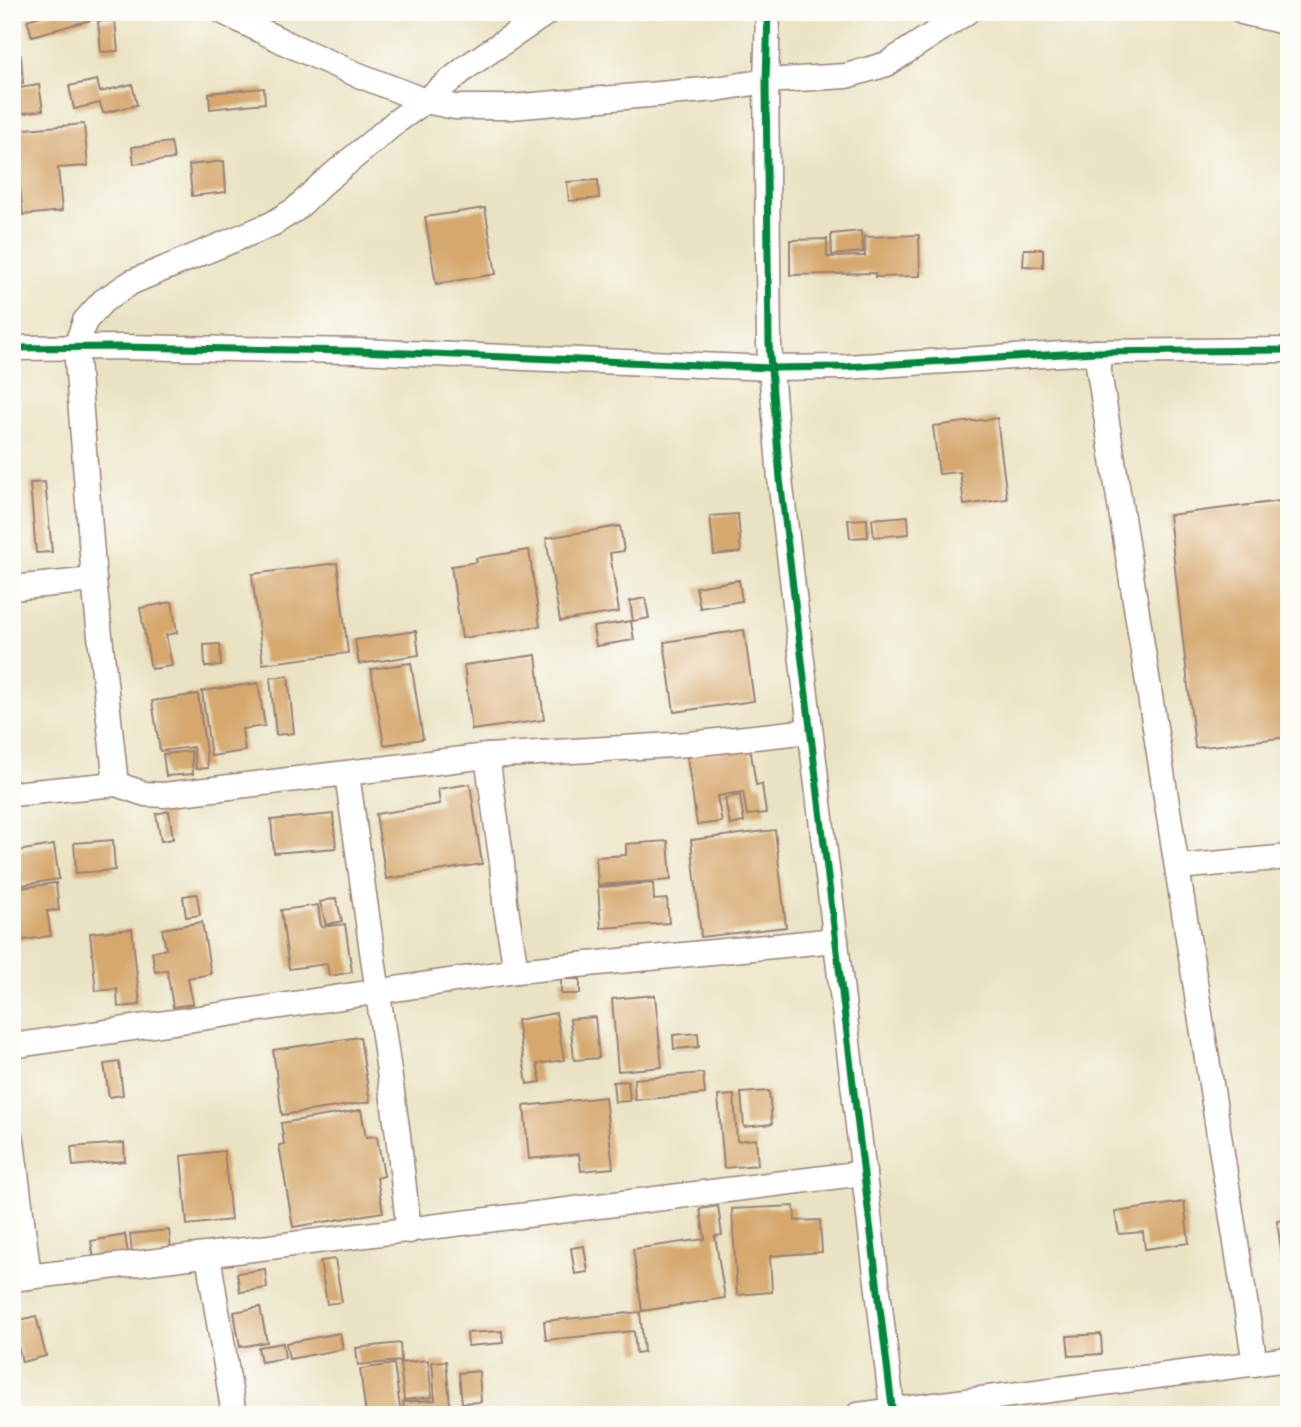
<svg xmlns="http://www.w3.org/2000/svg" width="1301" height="1427" font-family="Mali,sans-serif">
	<rect width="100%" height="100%" fill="#fdfcf7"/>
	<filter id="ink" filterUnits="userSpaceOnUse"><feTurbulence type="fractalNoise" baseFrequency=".0143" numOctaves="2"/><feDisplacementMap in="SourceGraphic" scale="14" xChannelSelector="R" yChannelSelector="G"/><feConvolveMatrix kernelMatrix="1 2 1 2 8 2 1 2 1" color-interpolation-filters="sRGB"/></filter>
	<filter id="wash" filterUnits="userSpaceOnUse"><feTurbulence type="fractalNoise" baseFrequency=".00686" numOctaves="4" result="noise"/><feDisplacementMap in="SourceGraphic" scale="28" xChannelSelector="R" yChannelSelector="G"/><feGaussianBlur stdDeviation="1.57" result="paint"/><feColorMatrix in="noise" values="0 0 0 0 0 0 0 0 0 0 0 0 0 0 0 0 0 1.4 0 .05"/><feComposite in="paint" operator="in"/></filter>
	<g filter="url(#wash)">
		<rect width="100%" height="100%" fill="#e9e3c3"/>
		<g id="blocks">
			<g fill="#d6a86e">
				<path d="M54,12H89L91,20L32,36L27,20Z"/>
				<path d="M115,20L118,51L101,52L98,21Z"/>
				<path d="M12,21H17L18,53H12Z"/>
				<path d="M21,56L23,83L12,84V57Z"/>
				<path d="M97,80L100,92L132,84L137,105L103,113L100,103L74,109L69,86Z"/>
				<path d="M39,85L43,110L12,115V89Z"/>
				<path d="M264,88L265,103L210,109L209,93Z"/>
				<path d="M84,124L88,166L58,168L62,211L23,215L14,130Z"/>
				<path d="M171,142L174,159L134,164L132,147Z"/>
				<path d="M224,161L226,192L192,196L189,165Z"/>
				<path d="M598,180L599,198L569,201L567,182Z"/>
				<path d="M485,208L496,274L436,284L425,217Z"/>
				<path d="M861,231L863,252L832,255L831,234Z"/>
				<path d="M919,235L920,276L875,277V273L790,275V240L827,239V257L865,256L864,237Z"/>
				<path d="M1024,249H1043V267L1023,266Z"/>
				<path d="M997,418L1007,499L964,505L960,472L939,474L933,426Z"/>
				<path d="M45,482L52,552L36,553L30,483Z"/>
				<path d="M1289,500V737L1195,748L1169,515Z"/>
				<path d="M738,514L741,552L714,555L710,516Z"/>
				<path d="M908,516L909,534L874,537L872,519Z"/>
				<path d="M867,519L868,537L850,538L848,520Z"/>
				<path d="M620,526L624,551L610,553L619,612L560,621L546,538Z"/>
				<path d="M529,550L540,626L462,638L451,566L477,562L476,558Z"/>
				<path d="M337,563L348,653L263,664L252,574Z"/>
				<path d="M739,580L742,601L700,608L696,587Z"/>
				<path d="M645,598L649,618L633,621L630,601Z"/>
				<path d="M172,602L177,633L166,635L172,666L151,669L140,608Z"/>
				<path d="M631,621L634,640L596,646L593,627Z"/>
				<path d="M744,630L754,701L674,712L664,642Z"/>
				<path d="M416,631L419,655L359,664L355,640Z"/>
				<path d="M220,644L221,666L205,667L204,645Z"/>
				<path d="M536,655L544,720L472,730L464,665Z"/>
				<path d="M411,663L423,739L384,745L371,669Z"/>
				<path d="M288,676L294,733L276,735L270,678Z"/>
				<path d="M258,683L265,726L242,729L245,751L211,756L202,691Z"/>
				<path d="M198,694L208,768L196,769L193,747L160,751L152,701Z"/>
				<path d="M750,747L756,785L762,784L766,813L747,815L743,792L717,796L722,822L697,825L687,757Z"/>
				<path d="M191,751L193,774L166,776L163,754Z"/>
				<path d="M470,784L482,864L386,879L376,814L440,804L438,789Z"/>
				<path d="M740,795L744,822L730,825L725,798Z"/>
				<path d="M169,811L173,839L161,841L156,814Z"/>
				<path d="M333,814L336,848L274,853L271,820Z"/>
				<path d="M775,830L786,927L701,937L691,840Z"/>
				<path d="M113,840L115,870L76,873L74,843Z"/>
				<path d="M668,841L671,880L598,885L596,857L626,855V844Z"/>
				<path d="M54,845L59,879L22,885L17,851Z"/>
				<path d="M56,883L59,910L47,911L51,936L17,941L12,907V889Z"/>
				<path d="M653,883L654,900L667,899L669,923L601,928L598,887Z"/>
				<path d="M197,894L200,915L186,917L183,896Z"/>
				<path d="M336,898L342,921L326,925L320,902Z"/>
				<path d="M318,905L321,927L345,924L352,972L329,976L327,964L289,969L281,910Z"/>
				<path d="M202,922L211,974L188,978L193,1004L173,1007L167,970L155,972L152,952L166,949L162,929Z"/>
				<path d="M132,929L140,1005L118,1007L117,989L96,991L90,933Z"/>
				<rect x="561" y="979" width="19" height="15"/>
				<path d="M655,995L662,1067L618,1071L612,999Z"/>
				<path d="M556,1013L564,1060L537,1064L541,1082L527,1084L517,1020Z"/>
				<path d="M595,1017L599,1058L574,1060L570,1019Z"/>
				<path d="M698,1033L699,1047L674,1049L673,1035Z"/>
				<path d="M360,1037L370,1102L282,1115L273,1050Z"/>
				<path d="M119,1062L123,1095L109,1097L104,1064Z"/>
				<path d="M703,1073L705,1094L635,1100L634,1079Z"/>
				<path d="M628,1081L630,1101L615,1102L613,1082Z"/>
				<path d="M769,1091L772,1124L744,1127L741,1093Z"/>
				<path d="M734,1095L737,1141L756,1139L758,1165L724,1168L718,1096Z"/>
				<path d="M605,1097L613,1168L581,1171L579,1154L529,1159L524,1106Z"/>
				<path d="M361,1110L366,1137L377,1136L384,1176L377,1178L383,1212L293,1227L279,1145L284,1144L281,1123Z"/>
				<path d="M124,1143L125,1161L73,1166L71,1147Z"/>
				<path d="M224,1151L231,1220L187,1225L181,1156Z"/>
				<path d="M1184,1202L1189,1243L1145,1249L1143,1232L1119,1234L1115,1212Z"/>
				<path d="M718,1206L722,1235L715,1236L725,1298L642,1311L633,1249L705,1239L700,1209Z"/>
				<path d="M794,1206L795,1221L820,1220L822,1252L770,1256L772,1292L737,1295L732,1209Z"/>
				<path d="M1289,1219V1292H1287L1277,1221Z"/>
				<path d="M169,1230L171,1250L132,1253L130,1234Z"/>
				<path d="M125,1235L128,1253L94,1259L91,1241Z"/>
				<path d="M584,1246L588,1272L575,1274L571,1248Z"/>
				<path d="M335,1259L342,1302L327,1304L320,1261Z"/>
				<path d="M265,1269L267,1288L240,1292L237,1273Z"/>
				<path d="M260,1307L267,1342L240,1347L234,1312Z"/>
				<path d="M640,1312L644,1352L636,1353L634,1331L546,1340L544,1321Z"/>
				<path d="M36,1316L46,1356L22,1362L12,1322Z"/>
				<path d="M502,1331L503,1343L468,1346L467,1333Z"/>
				<path d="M340,1333L343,1349L289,1359L286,1343Z"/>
				<path d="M1101,1334L1102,1354L1069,1356L1067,1336Z"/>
				<path d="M283,1343L285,1358L261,1362L258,1347Z"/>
				<path d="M400,1343L401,1361L358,1365L356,1348Z"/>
				<path d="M428,1360L432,1397L404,1400L400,1363Z"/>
				<path d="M446,1361L451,1415H404L403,1402L435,1400L432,1362Z"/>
				<path d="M394,1364L401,1415H366L360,1369Z"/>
				<path d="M479,1371L481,1402L462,1403L459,1373Z"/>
			</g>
		</g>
	</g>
	<g filter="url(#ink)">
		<use href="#blocks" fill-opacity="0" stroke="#9a8177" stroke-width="2"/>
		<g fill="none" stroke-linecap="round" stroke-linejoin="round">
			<defs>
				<g id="minor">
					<path d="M223,12L288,44L351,72L425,101L455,107H511L716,89L766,81L846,76L887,64L967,12"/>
					<path d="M768,12L766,81L769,344L780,479L893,1415"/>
					<path d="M1242,12L1289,23"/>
					<path d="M12,348L120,347L357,351L771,368L845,367L1096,352L1289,350"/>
					<path d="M1096,352L1255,1364"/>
					<path d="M12,588L94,580"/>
					<path d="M487,756L502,863L505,902L516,971"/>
					<path d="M347,774L398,1135L409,1231"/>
					<path d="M116,784L94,580L76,347L85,321L103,301L132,282L272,224L296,209L322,184L397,121L425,101L468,66L548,12"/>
					<path d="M12,794L116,784L145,794L164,795L487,756L690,744L810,731"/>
					<path d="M1178,867L1289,857"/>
					<path d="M12,1046L516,971L836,940"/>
					<path d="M12,1141L29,1277"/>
					<path d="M208,1255L234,1415"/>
					<path d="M12,1279L864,1173"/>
					<path d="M858,1415L1289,1359"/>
				</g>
			</defs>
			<use href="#minor" stroke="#9a8177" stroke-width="27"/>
			<use href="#minor" stroke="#fff" stroke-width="24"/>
			<defs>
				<g id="cycleway">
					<path d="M768,12L766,81L769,344L780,479L893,1415"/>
					<path d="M12,348L120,347L357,351L771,368L845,367L1096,352L1289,350"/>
				</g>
			</defs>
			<use href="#cycleway" stroke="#fdfcf7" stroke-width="11"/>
			<use href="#cycleway" stroke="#00873e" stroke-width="7"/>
		</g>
	</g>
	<rect width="1301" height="1427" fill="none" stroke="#fdfcf7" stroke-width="42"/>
</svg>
